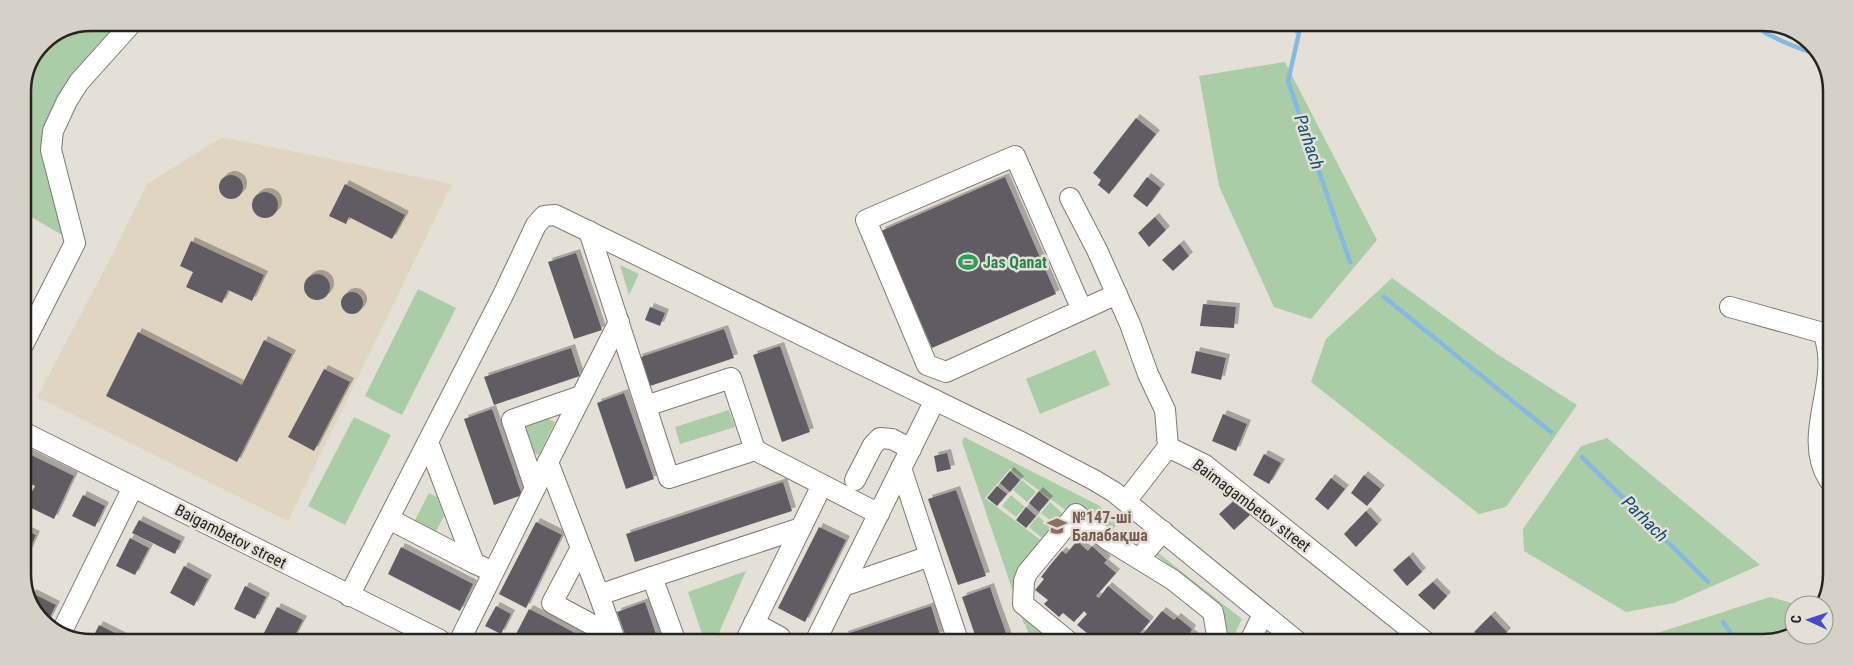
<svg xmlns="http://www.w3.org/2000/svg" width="1854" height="665" font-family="'Roboto Condensed',sans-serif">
	<defs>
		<filter id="shadow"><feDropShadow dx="4" dy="-4" stdDeviation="0" flood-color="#0004"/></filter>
	</defs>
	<rect width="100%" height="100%" fill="#e4e0d7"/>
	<path fill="#e0d5c1" d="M222,137L452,184L288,521L37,397L110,259L147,184Z"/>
	<g fill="#aacca6">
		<path d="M92,23H119L50,117L67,238L23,212V87L43,43Z"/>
		<path d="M1285,62L1377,240L1311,319L1274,307L1219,186L1199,76Z"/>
		<path d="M620,265L639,274L629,295Z"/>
		<path d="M1392,278L1494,352L1577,405L1506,507L1479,514L1311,382L1326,339Z"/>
		<path d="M418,289L456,308L402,415L365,396Z"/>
		<path d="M1095,350L1110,385L1040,414L1026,379Z"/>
		<path d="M729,410L735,427L680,444L675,427Z"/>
		<path d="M354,417L391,435L345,525L308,506Z"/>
		<path d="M544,417L555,422L539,455L529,450L523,425Z"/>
		<path d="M964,437L1098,505L1119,522L1109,534L1073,504L1067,511L1010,469L985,498L1042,541L1018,579L1059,641H1031L1025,624H1024L962,442Z"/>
		<path d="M1607,438L1760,565L1674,603L1626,612L1524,551L1523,529L1581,446Z"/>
		<path d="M1022,480L1036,492L1027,502L1013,490Z"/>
		<path d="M429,493L437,497L444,516L434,535L413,524Z"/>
		<path d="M1011,495L1025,507L1016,517L1002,506Z"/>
		<path d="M1050,502L1063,514L1055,524L1041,513Z"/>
		<path d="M1038,516L1052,528L1043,539L1029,527Z"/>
		<path d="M1153,549L1242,619L1231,641H1222L1219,605L1151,551Z"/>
		<path d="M746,571L718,635L704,640L688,592Z"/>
		<path d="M1770,597L1799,605H1794V632L1763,642H1653L1654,634Z"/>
	</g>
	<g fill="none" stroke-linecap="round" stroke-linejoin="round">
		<g stroke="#84bae2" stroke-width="4.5">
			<path d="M1290,25L1299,33L1288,81L1350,262"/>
			<path d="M1754,26C1774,39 1797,48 1819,55"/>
			<path d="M1384,297L1551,432"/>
			<path d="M1582,457L1708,582"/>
			<path d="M1723,622L1737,642"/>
		</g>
	</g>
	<g fill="#615c63" filter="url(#shadow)">
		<path d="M1136,118L1156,134L1109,194L1098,185L1101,180L1093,173Z"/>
		<circle cx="231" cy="187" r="12"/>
		<path d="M1005,177L1056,294L932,348L881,231Z"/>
		<path d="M1147,177L1161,188L1147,207L1133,196Z"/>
		<path d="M345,184L405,215L392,239L349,217L346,224L329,216Z"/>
		<circle cx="265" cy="205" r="13"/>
		<path d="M1155,217L1166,230L1149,247L1138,233Z"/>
		<path d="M191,241L264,275L252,301L228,290L222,303L186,287L193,272L180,266Z"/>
		<path d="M1180,244L1189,256L1173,271L1162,260Z"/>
		<path d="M576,253L602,330L574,339L548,262Z"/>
		<circle cx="317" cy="287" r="13"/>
		<circle cx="352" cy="303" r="11"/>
		<path d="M1203,304L1236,307L1234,328L1200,326Z"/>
		<path d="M650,307L665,313L660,326L645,320Z"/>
		<path d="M724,329L734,358L647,387L638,358Z"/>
		<path d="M138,332L242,385L264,340L292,354L237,462L106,396Z"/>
		<path d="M780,346L810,432L782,442L753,355Z"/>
		<path d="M571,348L580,376L494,405L484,377Z"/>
		<path d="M1196,351L1226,358L1221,380L1191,373Z"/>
		<path d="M324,369L350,382L314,451L288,437Z"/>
		<path d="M624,393L654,479L626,489L597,403Z"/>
		<path d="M492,409L522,495L494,505L464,419Z"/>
		<path d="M1223,414L1247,424L1236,451L1212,441Z"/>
		<path d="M23,451L74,476L54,519L25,505L35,486L23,480Z"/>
		<path d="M947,453L951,469L937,472L934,456Z"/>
		<path d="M1264,454L1281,463L1269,484L1253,475Z"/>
		<path d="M1010,471L1020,480L1010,492L1000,483Z"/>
		<path d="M1364,475L1381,489L1367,506L1351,493Z"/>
		<path d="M1331,478L1345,489L1328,510L1315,499Z"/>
		<path d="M783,482L792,511L635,562L626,534Z"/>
		<path d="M997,486L1007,494L997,506L987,498Z"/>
		<path d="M956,490L986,576L958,585L928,499Z"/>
		<path d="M1039,491L1049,500L1039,512L1029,503Z"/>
		<path d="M83,495L105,506L95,527L72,516Z"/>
		<path d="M1236,499L1250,515L1234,530L1219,514Z"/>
		<path d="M1026,507L1036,516L1026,528L1016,520Z"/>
		<path d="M1366,511L1378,524L1356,547L1344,534Z"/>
		<path d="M139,520L181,541L175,554L132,533Z"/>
		<path d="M536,522L562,535L526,608L499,594Z"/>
		<path d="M819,527L846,540L805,622L778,608Z"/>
		<path d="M23,529L36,535L23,564Z"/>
		<path d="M130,538L149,548L135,575L116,566Z"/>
		<path d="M1077,541L1088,551L1092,546L1107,560L1104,563L1116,573L1096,596L1099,598L1108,586L1150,621L1140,633L1142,635L1162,611L1174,620L1177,617L1192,629L1190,633L1200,641H1097L1077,625L1087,614L1084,611L1074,622L1063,613L1059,617L1044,604L1048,600L1035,590L1044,579L1041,577L1051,564L1062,551L1066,554Z"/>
		<path d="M401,547L473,584L460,611L388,574Z"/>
		<path d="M1409,556L1422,572L1407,586L1393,570Z"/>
		<path d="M184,566L208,579L194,606L170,593Z"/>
		<path d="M1433,582L1447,596L1434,610L1418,595Z"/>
		<path d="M245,586L266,597L255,619L234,609Z"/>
		<path d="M990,587L996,605L1009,641H977L962,597Z"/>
		<path d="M32,593L56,605L47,623L37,616L30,598Z"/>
		<path d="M645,602L658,640H627L617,612Z"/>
		<path d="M496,606L511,614L501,634L485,626Z"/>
		<path d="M931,606L940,635L922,641H846L844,635Z"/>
		<path d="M277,607L303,620L293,639H261Z"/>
		<path d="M529,609L547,618L588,640H523L515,636Z"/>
		<path d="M1491,615L1507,632L1498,642H1484L1474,632Z"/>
		<path d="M99,625L127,639H92Z"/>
	</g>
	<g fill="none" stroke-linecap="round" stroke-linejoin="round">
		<defs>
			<g id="minor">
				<path d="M1070,198L1097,250L1130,324L1148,374L1165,410L1168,447L1205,465L1426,642"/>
				<path d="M589,231L669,478L755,450L879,514"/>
				<path d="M1730,307L1823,333C1843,380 1800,434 1829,480"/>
				<path d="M1082,310L1015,156L866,220L927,365L946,372L1117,294"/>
				<path d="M619,322L548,462L599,595L652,577L675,640"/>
				<path d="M23,345L75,243L51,150L53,131L67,101L79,82L132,23"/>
				<path d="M646,406L731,378L755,450"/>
				<path d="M23,432L440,640"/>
				<path d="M428,442L474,563L493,572"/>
				<path d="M901,468L958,641"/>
				<path d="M855,480L873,445L880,438L892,439L911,449"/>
				<path d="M535,488L512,420L581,396"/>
				<path d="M1126,501L1168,447"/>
				<path d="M389,519L474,563"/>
				<path d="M581,548L552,603L613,636"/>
				<path d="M1139,559L1163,531"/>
				<path d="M652,577L801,528"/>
				<path d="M843,586L930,556"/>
				<path d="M599,595L615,640"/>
				<path d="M349,596L503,295L536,225L544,216L555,215L1023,443L1094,480L1114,492L1298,642"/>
				<path d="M754,623L780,637"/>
				<path d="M61,633L133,487"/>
				<path d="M460,640L548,462"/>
				<path d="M746,640L822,485"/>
				<path d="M816,640L935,400"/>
				<path d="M1068,641L1023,604L1024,581L1027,573L1076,514L1108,540L1173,580L1213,612L1218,641"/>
				<path d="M1250,641L1263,614"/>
			</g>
		</defs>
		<use href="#minor" stroke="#7f7b74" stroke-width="22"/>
		<use href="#minor" stroke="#fff" stroke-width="20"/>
	</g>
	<defs>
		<symbol id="stadium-bare" viewBox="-9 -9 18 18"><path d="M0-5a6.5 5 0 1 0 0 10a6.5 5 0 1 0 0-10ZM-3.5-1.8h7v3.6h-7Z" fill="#2e9e5b" stroke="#e4e0d7" stroke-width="2.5" paint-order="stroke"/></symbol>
		<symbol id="school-bare" viewBox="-9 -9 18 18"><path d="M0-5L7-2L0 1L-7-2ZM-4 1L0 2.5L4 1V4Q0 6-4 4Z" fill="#8d6e63" stroke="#e4e0d7" stroke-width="2.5" paint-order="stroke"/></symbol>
	</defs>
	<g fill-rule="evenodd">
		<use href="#stadium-bare" x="954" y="248" width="28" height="28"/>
		<use href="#school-bare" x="1043" y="512" width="28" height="28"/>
	</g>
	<g text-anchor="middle" stroke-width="5" stroke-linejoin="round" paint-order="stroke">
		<g font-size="16" font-weight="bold" fill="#27864d" stroke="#e4e0d7" text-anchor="start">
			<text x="983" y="268">Jas Qanat</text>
		</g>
		<g font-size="16" fill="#262421" stroke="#e4e0d7">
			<text transform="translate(1252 505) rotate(37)" y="6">Baimagambetov street</text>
			<text transform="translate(231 536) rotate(27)" y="6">Baigambetov street</text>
		</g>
		<g font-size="16" font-weight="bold" fill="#785e54" stroke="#e4e0d7" text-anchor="start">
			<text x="1072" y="523">№147-ші<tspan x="1072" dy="18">Балабақша</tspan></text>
		</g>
		<g font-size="18" font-style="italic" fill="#105076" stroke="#e4e0d7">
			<text transform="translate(1309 142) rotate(71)" y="6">Parhach</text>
			<text transform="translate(1645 519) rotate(45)" y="6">Parhach</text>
		</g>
	</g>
	<path d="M0 0H1854V665H0ZM91 31H1763A60 60 0 0 1 1823 91V574A60 60 0 0 1 1763 634H91A60 60 0 0 1 31 574V91A60 60 0 0 1 91 31Z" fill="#d5d1c8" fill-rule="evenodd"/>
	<path fill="none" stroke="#262421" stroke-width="2.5" d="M91 31H1763A60 60 0 0 1 1823 91V574A60 60 0 0 1 1763 634H91A60 60 0 0 1 31 574V91A60 60 0 0 1 91 31Z"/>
	<g transform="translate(1809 620) rotate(273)"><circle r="24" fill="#e4e0d7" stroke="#98958e"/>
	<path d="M0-4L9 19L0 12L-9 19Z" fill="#464cc2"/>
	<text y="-8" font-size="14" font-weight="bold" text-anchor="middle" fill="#262421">С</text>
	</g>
</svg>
